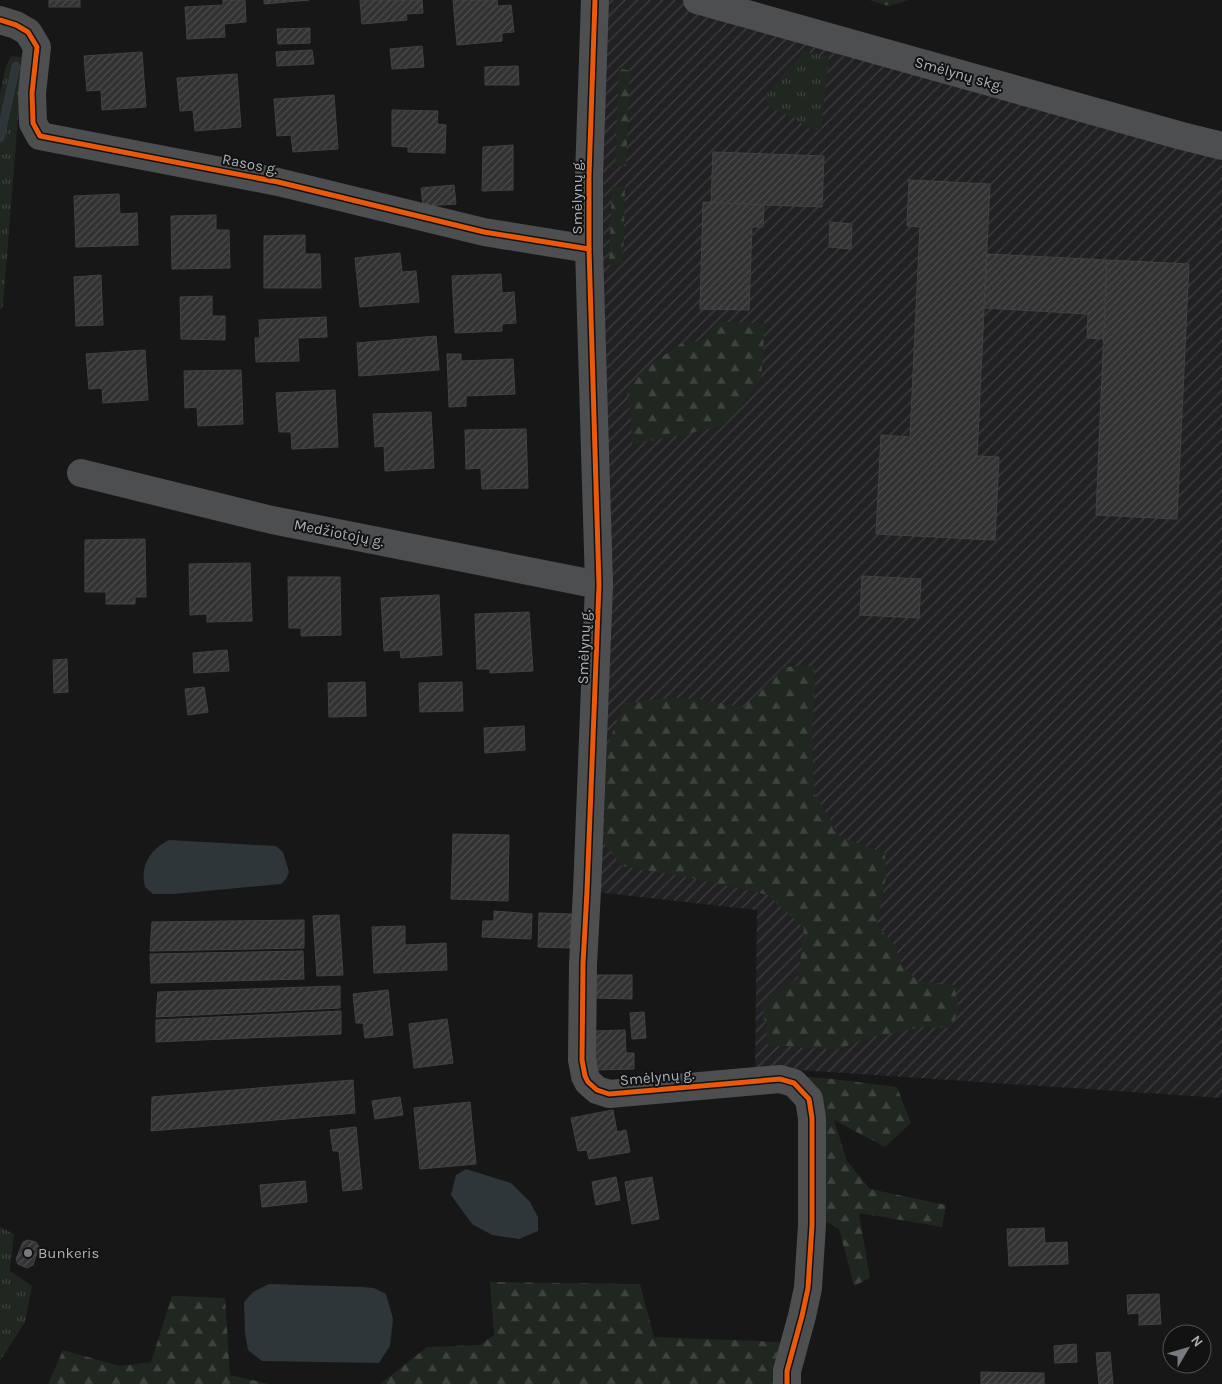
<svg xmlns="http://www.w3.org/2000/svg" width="1222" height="1384" font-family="Karla,sans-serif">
	<defs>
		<pattern id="industrial-furrows" width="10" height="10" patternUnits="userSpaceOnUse" patternTransform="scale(1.25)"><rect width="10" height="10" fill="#212123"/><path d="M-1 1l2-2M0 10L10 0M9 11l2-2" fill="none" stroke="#3f3f41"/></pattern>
		<pattern id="grass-tufts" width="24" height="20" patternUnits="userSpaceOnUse" patternTransform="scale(1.25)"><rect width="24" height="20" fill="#202620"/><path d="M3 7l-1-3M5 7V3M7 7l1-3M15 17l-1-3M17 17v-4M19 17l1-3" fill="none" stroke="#3e433e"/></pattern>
		<pattern id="forest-firs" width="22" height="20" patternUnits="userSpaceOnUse" patternTransform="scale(1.25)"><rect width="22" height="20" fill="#202620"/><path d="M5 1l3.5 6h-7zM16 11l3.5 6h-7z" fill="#3e433e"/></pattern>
		<pattern id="building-hatch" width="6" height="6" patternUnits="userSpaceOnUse" patternTransform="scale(1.25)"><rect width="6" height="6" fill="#323233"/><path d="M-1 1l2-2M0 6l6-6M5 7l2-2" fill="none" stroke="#4d4d4e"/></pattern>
	</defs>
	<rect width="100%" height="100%" fill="#171718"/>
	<path fill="url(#industrial-furrows)" d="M595,0H697L1222,146V1098L755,1067L757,910L587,891Z"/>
	<g fill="url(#grass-tufts)">
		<path d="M804,51L829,57L821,130L809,129L794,118L769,108L766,95Z"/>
		<path d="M11,56L23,57L28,70L18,118L3,306L0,310V94L5,69Z"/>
		<path d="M0,1227L14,1234L10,1271L32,1286L25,1322L0,1361Z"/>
	</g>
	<g fill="url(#forest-firs)">
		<path d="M869,0H909L889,6Z"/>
		<path d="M619,68L630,71L626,166H615Z"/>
		<path d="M612,187H625L623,265H609Z"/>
		<path d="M719,322L765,323L761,379L725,425L667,438L632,444L631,419L627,391L638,375L657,360L684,342L703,341Z"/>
		<path d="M814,666L815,684L812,733L814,793L840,837L885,853L886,876L877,925L894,945L903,967L918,981L954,985L959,1010L950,1028L922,1027L864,1039L837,1050L768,1045L762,1001L798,978L804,928L768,895L701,880L622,866L604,843L606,749L624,703L673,698L700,699L719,703L744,707L783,667Z"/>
		<path d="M779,1074L833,1079L897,1087L911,1123L885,1147L834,1120L847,1161L870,1189L946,1205L942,1227L859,1213L870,1278L854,1286L839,1229L803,1208L799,1108Z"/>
		<path d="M490,1282L640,1284L654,1337L780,1342V1384H380L427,1347L480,1345L494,1335Z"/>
		<path d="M172,1296L225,1298L230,1375L269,1384H48L63,1350L120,1366L151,1362Z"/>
	</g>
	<g fill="#2e363a">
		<path d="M169,840L276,846L283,852L289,872L286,879L281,884L174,894H153L145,887C144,882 143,875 144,870C146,856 157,846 169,840Z"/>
		<path d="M466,1169L511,1183L530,1202L538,1217V1231L519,1239L492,1235L472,1224L451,1195L456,1175Z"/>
		<path d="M269,1284L362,1287L374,1288L386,1294L393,1319L390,1346L379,1363L262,1361L248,1350L245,1333L244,1302L253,1292Z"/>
	</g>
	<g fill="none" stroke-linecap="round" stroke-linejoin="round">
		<path stroke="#2e363a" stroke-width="9" d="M0,138L16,66"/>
	</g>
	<g fill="url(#building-hatch)" stroke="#404244">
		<rect x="49" y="0" width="31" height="7"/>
		<path d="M223,0H245L246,22L224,24L225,37L187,39L185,7L223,5Z"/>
		<path d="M264,0H309L264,4Z"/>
		<path d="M360,0H422L423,13L406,14L407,20L362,24Z"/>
		<path d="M453,0H497L498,6L511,5L514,32L502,33V41L457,45Z"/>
		<path d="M310,28V43L278,44L277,29Z"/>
		<path d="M422,46L424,67L392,69L390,49Z"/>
		<path d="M312,50L314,64L277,66L276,52Z"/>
		<path d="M142,52L146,107L102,110L101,90L87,91L84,56Z"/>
		<path d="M518,66L519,85H485V67Z"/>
		<path d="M237,74L241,127L195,131L193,110L180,111L177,78Z"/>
		<path d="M334,95L338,149L293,152L291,135L277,136L274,99Z"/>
		<path d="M392,110L438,111L437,124L446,125L445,153L408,152V147L392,146Z"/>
		<path d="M513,145V190L482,191L483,147Z"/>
		<path d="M713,152L824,156L822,207L711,203Z"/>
		<path d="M909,180L990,184L977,456L999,457L995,540L876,534L881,435L910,437L920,227L907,226Z"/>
		<path d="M454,185L456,204L423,206L421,188Z"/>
		<path d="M119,194L120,214L137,213L138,245L76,247L74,196Z"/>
		<path d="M703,202L764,205L763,227H752L749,310L700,309Z"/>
		<path d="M216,215V230H229L230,268L172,269L171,216Z"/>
		<path d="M830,222L852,224L851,249L829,247Z"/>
		<path d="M305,235V254H320L321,288H264V236Z"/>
		<path d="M400,253L402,272L416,271L419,302L360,307L355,258Z"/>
		<path d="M987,254L1107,260L1104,339L1087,338L1088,314L984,308Z"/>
		<path d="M1107,260L1189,264L1177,519L1096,515Z"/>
		<path d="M501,274L502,293L514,292L516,323L502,324V331L455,333L452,276Z"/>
		<path d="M101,275L103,325L76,326L74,277Z"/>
		<path d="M212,296V316H225V340L181,339L180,297Z"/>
		<path d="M326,317L327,337L298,338L299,361L256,362L255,338H260L259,320Z"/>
		<path d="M436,336L439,370L359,376L357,343Z"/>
		<path d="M145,350L148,400L103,403L102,388L89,389L86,354Z"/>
		<path d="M447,354H461V361L513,359L515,394L466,396V406L449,407Z"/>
		<path d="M241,370L243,424L198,426L197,407L185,408L184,371Z"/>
		<path d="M335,390L338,447L292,449L291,432H279L276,393Z"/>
		<path d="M431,412L434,468L385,471L384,446L375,447L373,414Z"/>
		<path d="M526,429L528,488L482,489L481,468L466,469L465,430Z"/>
		<path d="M145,539L146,597H135V604H106V592H85V540Z"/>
		<path d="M250,563L252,621L207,622V614L190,615L189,564Z"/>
		<path d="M862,576L921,579L919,618L860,615Z"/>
		<path d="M288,577H340L341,635L301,636V628H289Z"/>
		<path d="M439,595L442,655L401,658L400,650L384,651L381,598Z"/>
		<path d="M529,612L533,671L490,673V669H477L475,614Z"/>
		<path d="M227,650L229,671L194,673L193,653Z"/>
		<path d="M67,659L68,692L54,693L53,660Z"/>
		<path d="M365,682L366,716L329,717L328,683Z"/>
		<path d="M462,682L463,711L420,712L419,683Z"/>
		<path d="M204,687L208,712L188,715L185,689Z"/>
		<path d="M524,726L525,750L485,753L484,728Z"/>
		<path d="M453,834L509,835L508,901L451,899Z"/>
		<path d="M494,911L532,914L531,939L482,937L483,921H494Z"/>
		<path d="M539,913L572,914L570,948L538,947Z"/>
		<path d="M339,915L343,975L317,976L313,916Z"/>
		<path d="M304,920V948L150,951L152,922Z"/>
		<path d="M405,926V945L446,943L447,970L374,973L372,927Z"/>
		<path d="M303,951L304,979L151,983L150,954Z"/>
		<path d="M596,975H632V999L595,998Z"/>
		<path d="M340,986V1008L156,1017L158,992Z"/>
		<path d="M388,990L393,1035L365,1038L363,1023H356L353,994Z"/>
		<path d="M341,1011V1034L156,1042V1020Z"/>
		<path d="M644,1012L646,1038L632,1039L630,1013Z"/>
		<path d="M447,1019L453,1063L414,1068L409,1024Z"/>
		<path d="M625,1030L626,1053H634V1069L596,1070L595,1031Z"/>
		<path d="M353,1080L355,1113L151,1131L152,1097Z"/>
		<path d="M400,1097L403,1115L375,1119L372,1101Z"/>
		<path d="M470,1102L476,1164L420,1169L414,1108Z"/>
		<path d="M613,1110L617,1132L626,1130L630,1152L589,1159L587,1150L578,1151L571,1118Z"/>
		<path d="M356,1127L362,1189L343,1191L339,1151H333L330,1130Z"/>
		<path d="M616,1177L620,1200L596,1205L592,1182Z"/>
		<path d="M652,1177L659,1219L632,1224L625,1182Z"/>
		<path d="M305,1181L307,1202L262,1207L260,1185Z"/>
		<path d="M1044,1228L1045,1243L1067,1242L1068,1264L1009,1266L1007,1229Z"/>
		<path d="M28,1240L36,1242L39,1247L33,1265L27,1268L18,1264L16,1259L23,1242Z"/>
		<path d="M1159,1294L1161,1324L1139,1325V1313L1128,1314L1127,1295Z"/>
		<path d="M1076,1344L1077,1362L1055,1363L1054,1346Z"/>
		<path d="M1110,1352L1113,1384H1099L1096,1353Z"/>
		<path d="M981,1372L1044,1373V1384H981Z"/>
	</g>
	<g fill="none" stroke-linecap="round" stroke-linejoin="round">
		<g stroke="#4c4e50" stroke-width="28">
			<path d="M595,0L589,176V249L599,585L587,891L583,964L582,1060L585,1076L588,1082L597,1090L609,1094L780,1079L794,1083L809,1099L812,1118V1225L808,1288L802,1316L787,1371V1384"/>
			<path d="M697,0L1182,136L1222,146"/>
			<path d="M0,20L16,25L28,32L37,47L32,93L33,123L40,136L278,182L484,232L589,249"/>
			<path d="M81,473L272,520L599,585"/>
		</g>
		<defs>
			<g id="cycleway">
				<path d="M595,0L589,176V249L599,585L587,891L583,964L582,1060L585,1076L588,1082L597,1090L609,1094L780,1079L794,1083L809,1099L812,1118V1225L808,1288L802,1316L787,1371V1384"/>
				<path d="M0,20L16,25L28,32L37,47L32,93L33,123L40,136L278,182L484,232L589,249"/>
			</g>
		</defs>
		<use href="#cycleway" stroke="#121213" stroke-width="8"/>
		<use href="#cycleway" stroke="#e8590c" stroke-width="5"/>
	</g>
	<circle fill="#777a7f" stroke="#121213" stroke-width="2" cx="28" cy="1253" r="5"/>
	<g text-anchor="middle" stroke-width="4" stroke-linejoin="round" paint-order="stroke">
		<g font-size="15" fill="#aab0b7" stroke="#121213">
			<text transform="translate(959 74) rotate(16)" y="5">Smėlynų skg.</text>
			<text transform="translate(250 164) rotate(11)" y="5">Rasos g.</text>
			<text transform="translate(577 197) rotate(-90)" y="5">Smėlynų g.</text>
			<text transform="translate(339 533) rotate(11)" y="5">Medžiotojų g.</text>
			<text transform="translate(584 647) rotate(-88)" y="5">Smėlynų g.</text>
			<text transform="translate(657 1077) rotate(-5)" y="5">Smėlynų g.</text>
		</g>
		<g font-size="15" fill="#aab0b7" stroke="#121213" text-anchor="start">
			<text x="38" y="1258">Bunkeris</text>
		</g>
	</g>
	<g transform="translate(1187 1349) rotate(52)"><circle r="24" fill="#121213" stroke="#4f5155"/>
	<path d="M0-4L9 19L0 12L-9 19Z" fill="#777a7f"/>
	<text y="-8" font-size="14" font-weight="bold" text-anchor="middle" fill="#aab0b7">N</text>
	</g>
</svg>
